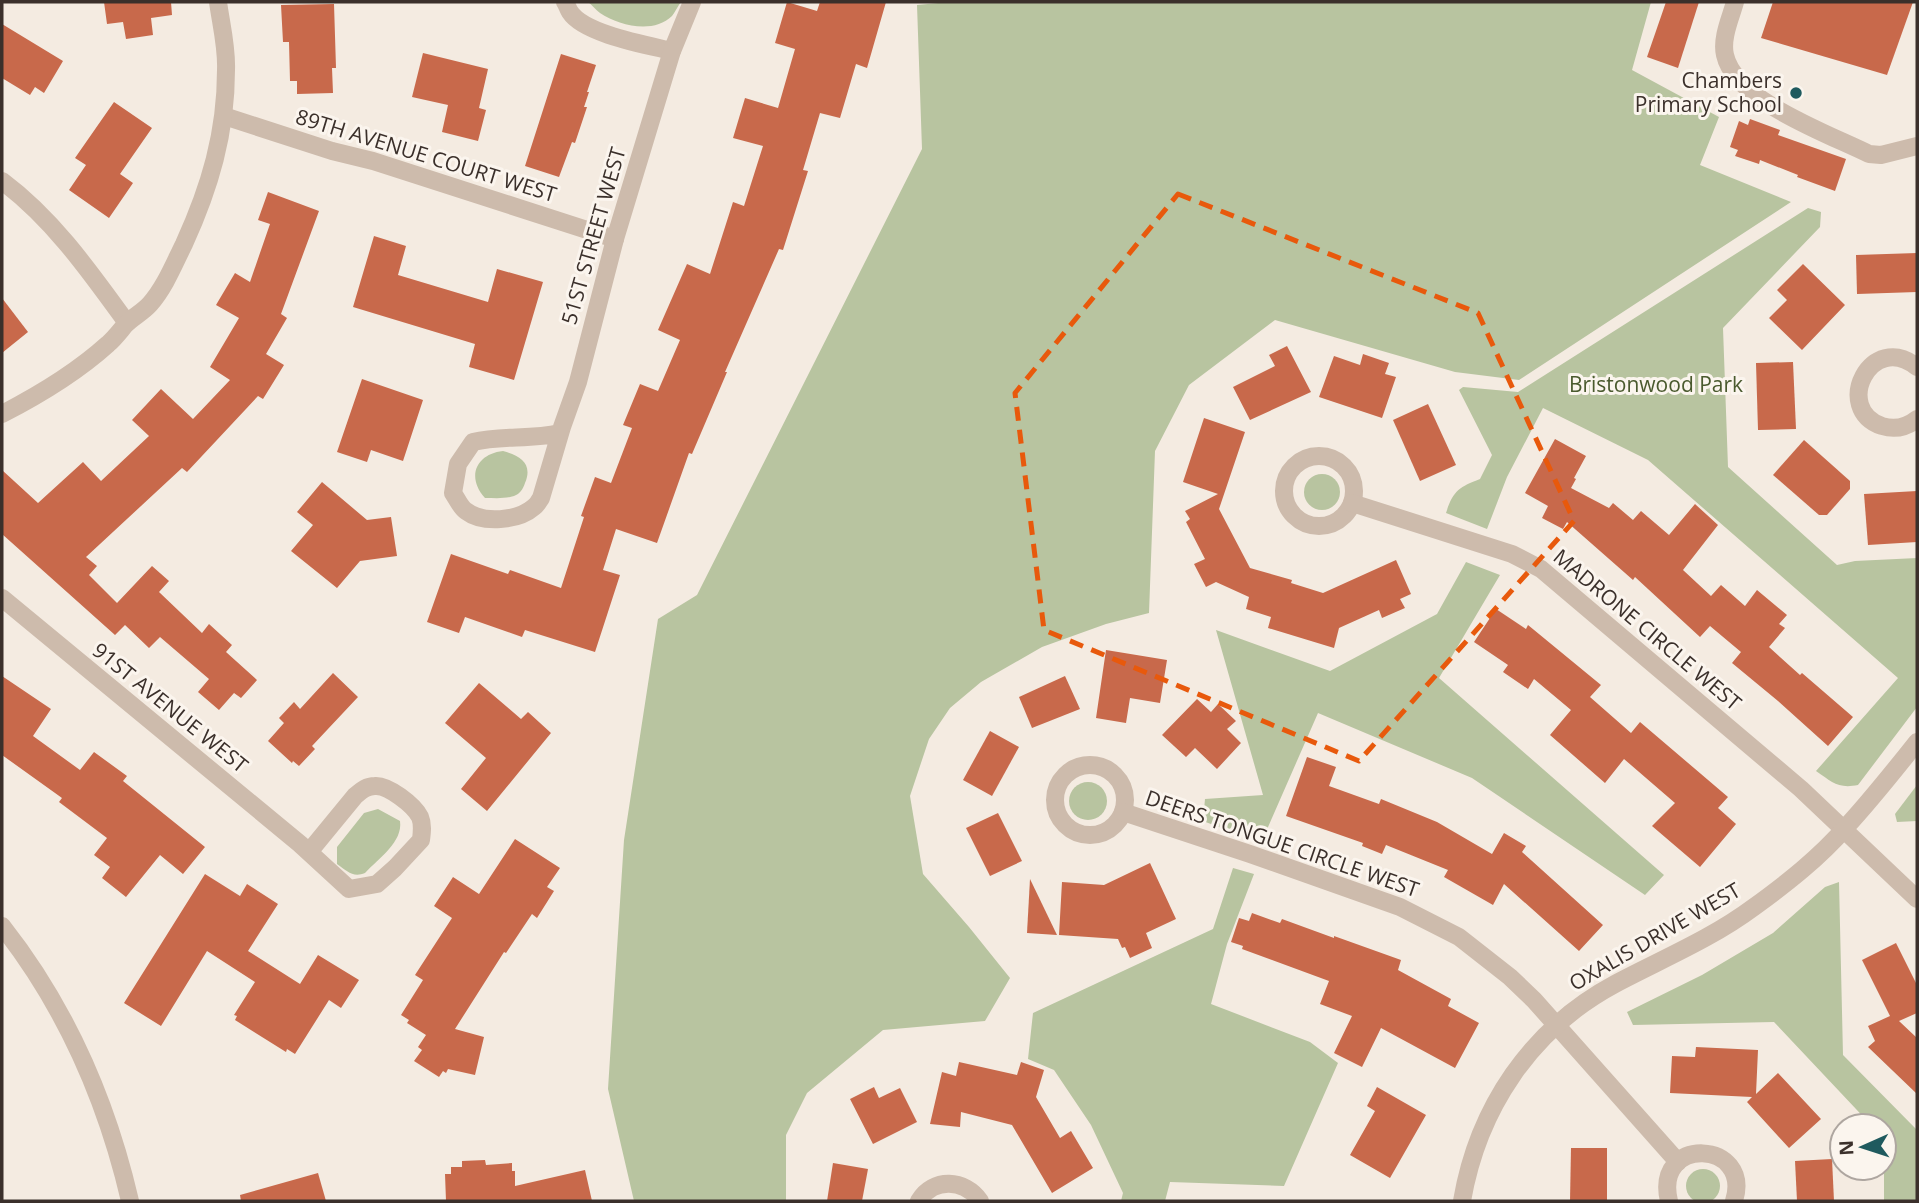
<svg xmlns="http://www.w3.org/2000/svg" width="1919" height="1203" font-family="'Open Sans',sans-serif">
	<rect width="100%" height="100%" fill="#f4ebe1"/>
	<g fill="#b8c4a0">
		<path d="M588,2H681C678,6 675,12 672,16C654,34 619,26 600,13C596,10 592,5 588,2Z"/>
		<path d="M949,2H1651L1632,70L1719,117L1700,165L1791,202L1519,380L1455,372L1275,320L1189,385L1155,451L1149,613L1106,624L1042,647L981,682L950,708L929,739L910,796L923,874L969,927L1010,978L985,1021L883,1030L807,1093L786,1135V1201H634L608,1089L624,840L658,619L697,595L922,149L917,5Z"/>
		<path d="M1808,208L1821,212L1820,227L1723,328L1728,467L1837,565L1855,561L1917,558V707L1858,785C1838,789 1832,782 1816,771L1898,678L1648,460L1543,408L1507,477L1487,529L1446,513C1453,491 1459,487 1480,479L1492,455L1459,390L1463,387L1518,392Z"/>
		<path d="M503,451C521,456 533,464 525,483C523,489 520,494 514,496C505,499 495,498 485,498C466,477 476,454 503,451Z"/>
		<circle cx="1322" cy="492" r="18"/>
		<path d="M1466,562L1500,575L1439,678L1664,875L1645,895L1472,778L1318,713L1261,843L1203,821L1205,799L1263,795L1216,630L1330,671L1437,614Z"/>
		<circle cx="1088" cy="801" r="19"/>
		<path d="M1917,785V821L1897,822L1895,814Z"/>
		<path d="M378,809L400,821C403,842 379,858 365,873C353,878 347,871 337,864V847L364,813Z"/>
		<path d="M1233,868L1254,874L1227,944L1211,1004L1310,1042L1338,1063L1284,1186L1170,1182L1165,1201H1121L1123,1193L1091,1125L1054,1070L1028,1059L1033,1013L1213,929Z"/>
		<path d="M1839,882L1843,1055L1917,1130V1201H1884V1126H1872L1774,1022L1633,1025L1627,1012L1702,975L1773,933L1825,887Z"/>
		<circle cx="1703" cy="1186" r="17"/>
	</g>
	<g fill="#c8694b">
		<path d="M104,2H171L172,15L151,18L153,35L126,39L123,22L107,24Z"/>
		<path d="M787,2L817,11L820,2H886L867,68L856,64L840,118L820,113L803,170L808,171L783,250L779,249L725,372H727L692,454L689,453L657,543L616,529L603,570L620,575L595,652L525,630L522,637L465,617L459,633L427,622L451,554L508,574L510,570L561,588L584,517L581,516L595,477L611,483L632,428L623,425L640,384L658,391L680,340L658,330L687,264L710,274L733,202L744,206L763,146L733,138L745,98L778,108L795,49L775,43Z"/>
		<path d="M1666,2H1699L1678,68L1647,57Z"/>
		<path d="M1773,2H1913L1887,75L1761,38Z"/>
		<path d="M334,4L336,68H332L333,93L297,94V81H290L289,42H283L281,5Z"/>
		<path d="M2,24L63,61L44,93L35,87L30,95L2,78Z"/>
		<path d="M423,53L488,69L479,108L486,110L478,141L442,132L448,105L412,97Z"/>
		<path d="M561,54L596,65L587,92H589L584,107H587L575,143L572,142L559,177L525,166Z"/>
		<path d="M114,102L152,128L120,174L133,183L109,218L69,190L86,165L75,158Z"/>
		<path d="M1750,119L1780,130L1778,135L1846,159L1835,191L1797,177L1798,175L1760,160L1759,164L1735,156L1738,150L1730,147L1739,121L1748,125Z"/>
		<path d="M268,192L319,211L281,314L287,318L266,354L284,365L263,399L258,396L187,472L182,468L86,557L97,566L89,575L117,603L152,566L169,581L159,592L202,633L209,624L232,645L226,652L257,680L241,698L234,693L219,710L198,692L209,679L160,637L149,648L125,625L115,635L2,534V470L38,503L83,462L101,481L149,436L132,420L161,389L193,419L230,380L210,367L239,318L216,305L235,273L250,282L270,224L258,220Z"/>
		<path d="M374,236L406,246L398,275L488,302L497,269L543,282L514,380L469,367L475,344L353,307Z"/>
		<path d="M1917,253V292L1857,294L1856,255Z"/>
		<path d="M1803,264L1845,305L1802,350L1769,318L1787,300L1777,290Z"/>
		<path d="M2,298L28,332L2,353Z"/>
		<path d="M1287,346L1311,392L1250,420L1233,387L1275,366L1269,355Z"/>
		<path d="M1363,354L1389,363L1385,374L1396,377L1382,418L1319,397L1334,356L1360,365Z"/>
		<path d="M1793,362L1796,429L1758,430L1756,363Z"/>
		<path d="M362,379L423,400L403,461L371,450L367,462L337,452Z"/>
		<path d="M1428,404L1456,465L1420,481L1393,420Z"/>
		<path d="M1204,418L1245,432L1219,509L1250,568L1292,580L1291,583L1323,593L1396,560L1411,594L1400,599L1405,608L1382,618L1379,610L1339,628L1334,648L1268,628L1271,617L1246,609L1249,597L1216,582L1206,587L1194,564L1205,559L1186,522L1190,519L1185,511L1218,494L1183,482Z"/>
		<path d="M1555,439L1586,456L1574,478L1576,479L1571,488L1609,508L1613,503L1633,520L1641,511L1669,535L1695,504L1718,525L1683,570L1711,596L1721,585L1745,606L1757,590L1787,615L1779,624L1785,628L1769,647L1800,675L1802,673L1853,717L1828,746L1778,701L1732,663L1741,652L1710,626L1700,637L1635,577L1633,580L1567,522L1563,529L1542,518L1548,506L1525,493Z"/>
		<path d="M1804,440L1850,481V489L1827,515H1819L1773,475Z"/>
		<path d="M322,482L367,520L391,517L397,556L360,561L337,588L291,551L313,525L297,512Z"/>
		<path d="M1917,491V542L1868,545L1864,494Z"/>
		<path d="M1496,609L1526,629L1528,625L1601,685L1590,697L1631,733L1640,722L1728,797L1718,808L1736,824L1700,867L1652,826L1675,803L1624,759L1605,783L1550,735L1571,710L1534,679L1528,689L1503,672L1508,665L1474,642Z"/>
		<path d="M1106,650L1167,660L1160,703L1130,698L1126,723L1096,718Z"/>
		<path d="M333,673L358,697L312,746L315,749L299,766L293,761L292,763L268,741L284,723L279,718L294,702L300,709Z"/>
		<path d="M2,676L51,709L33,736L80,770L94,752L127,776L123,781L205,847L183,874L160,855L126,897L102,878L110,867L94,855L107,838L59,802L62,798L2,755Z"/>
		<path d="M1065,676L1080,709L1032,728L1019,697Z"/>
		<path d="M479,683L521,719L528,712L551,733L487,811L461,789L486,758L445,723Z"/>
		<path d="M1197,699L1211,712L1218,704L1236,721L1227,729L1241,743L1217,769L1195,748L1186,757L1162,735Z"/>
		<path d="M990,731L1019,747L992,796L963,780Z"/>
		<path d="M1307,757L1336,767L1329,786L1379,804L1381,799L1437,822L1492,854L1504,833L1526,846L1522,852L1603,925L1579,951L1504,884L1493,905L1444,877L1448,870L1386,845L1382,854L1362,846L1363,843L1286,816Z"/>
		<path d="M998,813L1022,861L990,876L966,828Z"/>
		<path d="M515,839L560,868L547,887L554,891L537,918L532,914L506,953L504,952L455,1029L484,1037L475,1075L448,1069L446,1073L443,1071L439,1077L414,1061L422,1050L418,1047L426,1035L407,1023L409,1020L401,1015L423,980L415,975L452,918L434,906L453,877L479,894Z"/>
		<path d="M1150,863L1176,919L1146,933L1152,948L1130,958L1125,947L1122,948L1118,939L1059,935L1062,882L1104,885Z"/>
		<path d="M205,874L240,896L247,884L278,904L248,951L300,984L318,955L359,980L341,1008L329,1000L295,1054L287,1049L286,1052L235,1020L237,1016L234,1015L255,982L207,951L161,1026L124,1003Z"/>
		<path d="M1030,879L1057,935L1027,933Z"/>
		<path d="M1252,913L1280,923L1282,919L1334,938V936L1401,960L1398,970L1451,999L1448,1006L1479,1023L1455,1068L1381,1028L1362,1067L1334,1053L1352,1016L1320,1004L1329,981L1242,949L1243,946L1231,942L1239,918L1249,921Z"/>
		<path d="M1896,943L1917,985V1013L1899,1021L1917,1038V1094L1868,1047L1875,1041L1868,1026L1890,1016L1862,960Z"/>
		<path d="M1696,1047L1758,1050L1756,1094L1778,1073L1821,1119L1789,1148L1747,1102L1752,1097L1670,1093L1672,1056L1695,1057Z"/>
		<path d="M959,1062L1017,1075L1021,1062L1044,1070L1036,1097L1060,1138L1071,1131L1093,1168L1052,1193L1012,1125L961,1112L960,1127L930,1124L942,1072L956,1076Z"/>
		<path d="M874,1087L879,1098L900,1088L917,1122L873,1144L850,1099Z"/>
		<path d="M1377,1087L1426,1115L1390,1178L1350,1155L1375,1111L1367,1106Z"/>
		<path d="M1571,1148H1607V1201H1570Z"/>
		<path d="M1832,1159L1834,1201H1797L1795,1161Z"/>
		<path d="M485,1160L486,1165L512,1163V1171H515V1186L585,1170L592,1201H446L445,1174H451V1167H462V1161Z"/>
		<path d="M833,1163L868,1169L862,1201H827Z"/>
		<path d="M318,1173L326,1201H241L240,1195Z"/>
	</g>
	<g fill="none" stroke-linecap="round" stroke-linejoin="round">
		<g stroke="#cdbbac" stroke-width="18">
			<path d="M565,2C567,5 568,9 570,12C584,34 647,45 672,51"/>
			<path d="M1735,2C1731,17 1721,38 1725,55C1735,101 1829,134 1869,154L1881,155L1917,146"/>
			<path d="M224,116L332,151L373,161L615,239"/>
			<path d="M2,181C53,219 90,272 127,323"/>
			<path d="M1917,367C1871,330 1832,409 1882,426C1895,430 1907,427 1917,419"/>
			<path d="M2,414C39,395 77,372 108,344C115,338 120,331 126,324C133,317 143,312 150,304C165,287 174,264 184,244C210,187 226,133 226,70C227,47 221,24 218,2"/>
			<path d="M560,433C531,440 502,435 473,442L458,464L453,493C457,499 461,508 466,511C483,524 518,521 534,507C537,505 539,501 541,498L562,427L578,382L615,239L672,51L692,2"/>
			<circle cx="1319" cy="491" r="35"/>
			<path d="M1352,503L1512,554L1541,569L1801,789L1917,899"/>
			<path d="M2,598L300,844L349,889L377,884L395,868L421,840C422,832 423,824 420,817C414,805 388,785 375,786C366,786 361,791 355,796L309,852"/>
			<circle cx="1090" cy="800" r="35"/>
			<path d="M1123,812L1250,854L1400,907L1459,937L1510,977L1534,1000L1678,1162"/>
			<path d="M2,926C65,1006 107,1102 130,1201"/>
			<path d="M919,1201C933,1177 965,1179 980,1201"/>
			<path d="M1462,1201C1478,1108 1531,1029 1615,984C1662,959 1711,939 1754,907C1787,883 1819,858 1846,827C1871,800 1894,771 1917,742"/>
			<path d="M1669,1201C1653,1135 1753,1140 1734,1201"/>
		</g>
	</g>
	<path fill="none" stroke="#e8590c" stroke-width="5" stroke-dasharray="14 9" stroke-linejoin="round" d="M1178,194L1478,313L1574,521L1359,761L1044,630L1015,393Z"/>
	<circle fill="#1f5a5e" stroke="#fbf5ee" stroke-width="2.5" cx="1796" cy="93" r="7"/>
	<g text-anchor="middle" stroke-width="6" stroke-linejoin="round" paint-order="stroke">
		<g font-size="21" fill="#3b302b" stroke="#fbf5ee" text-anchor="end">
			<text x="1782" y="88">Chambers<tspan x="1782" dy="24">Primary School</tspan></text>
		</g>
		<g font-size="21" fill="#3b302b" stroke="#fbf5ee">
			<text transform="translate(426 156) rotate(17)" y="7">89TH AVENUE COURT WEST</text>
			<text transform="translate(594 236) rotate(-74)" y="7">51ST STREET WEST</text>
			<text transform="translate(1647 630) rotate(40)" y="7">MADRONE CIRCLE WEST</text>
			<text transform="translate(170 708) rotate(39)" y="7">91ST AVENUE WEST</text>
			<text transform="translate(1282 844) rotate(19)" y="7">DEERS TONGUE CIRCLE WEST</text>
			<text transform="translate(1655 937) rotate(-30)" y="7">OXALIS DRIVE WEST</text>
		</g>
		<g font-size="21" fill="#4a5a2e" stroke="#fbf5ee">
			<text x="1656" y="392">Bristonwood Park</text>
		</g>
	</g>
	<rect width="1919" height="1203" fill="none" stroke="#3b302b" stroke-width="7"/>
	<g transform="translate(1863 1147) rotate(267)"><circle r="33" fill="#fbf5ee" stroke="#aea6a0" stroke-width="2"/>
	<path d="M0-5L12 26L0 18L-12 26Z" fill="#1f5a5e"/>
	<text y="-10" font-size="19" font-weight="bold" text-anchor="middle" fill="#3b302b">N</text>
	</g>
</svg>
